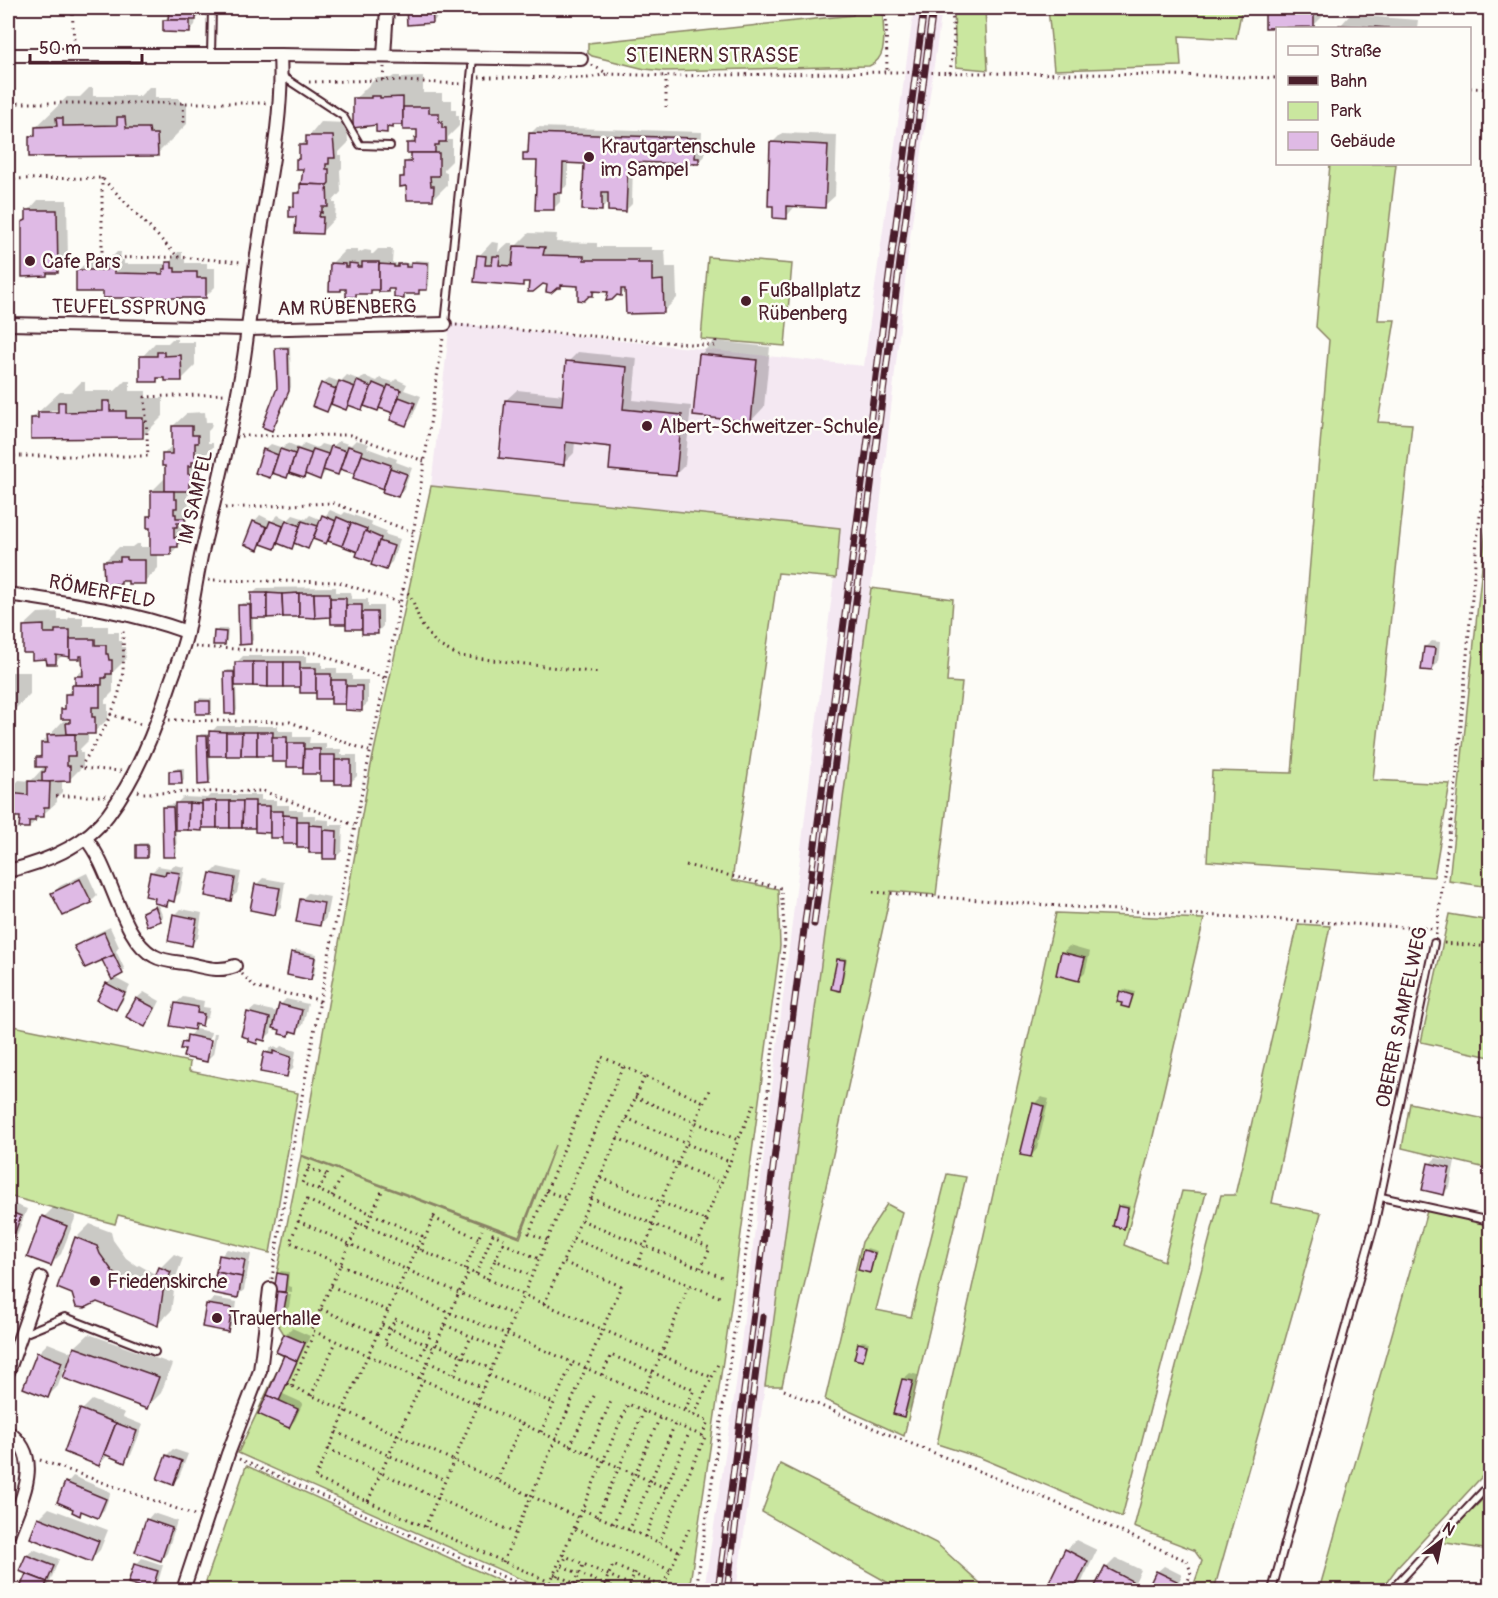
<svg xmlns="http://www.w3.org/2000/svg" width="1498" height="1598" font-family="Pangolin,sans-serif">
	<rect width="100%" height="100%" fill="#fdfcf7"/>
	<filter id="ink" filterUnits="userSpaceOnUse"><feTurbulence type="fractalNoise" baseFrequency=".0167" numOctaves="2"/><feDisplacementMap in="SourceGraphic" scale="12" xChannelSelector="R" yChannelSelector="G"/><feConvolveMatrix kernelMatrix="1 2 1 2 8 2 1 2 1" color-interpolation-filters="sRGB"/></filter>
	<g filter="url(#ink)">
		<path fill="#f4e8f2" d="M914,8H942L910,237L871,588L765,1386L736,1590H704L736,1385L840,528L431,486L450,323L864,366Z"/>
		<g fill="#cae79f" stroke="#8a8365" stroke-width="1.5">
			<path d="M853,8H914L913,15H883C883,33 889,58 869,66L664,71L645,69L592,56L588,53V43L853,15Z"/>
			<path d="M954,8H985L988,70L956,67Z"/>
			<path d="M1048,8H1242L1236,39L1179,36L1181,66L1054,70Z"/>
			<path d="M1330,164H1396L1378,320H1395L1378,422L1412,424L1373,780L1450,784L1434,877L1207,861L1212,771L1292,773L1329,340L1316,327Z"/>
			<path d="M708,257L792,264L785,346L701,339Z"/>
			<path d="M431,486L840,528L836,578L778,573L732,880L778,889L780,946L731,1307L689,1590H545L238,1453L284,1356L276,1352L284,1334L271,1313L277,1273L301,1156L520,1238L555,1145L519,1236L301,1155L370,770Z"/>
			<path d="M1490,490V887L1449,881Z"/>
			<path d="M871,588L953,599L947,682L962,683L936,895L891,891L782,1386H765Z"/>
			<path d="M1056,913L1204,919L1150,1149L1124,1245L1164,1261L1182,1191L1206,1193L1122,1517L981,1458L937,1444Z"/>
			<path d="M1449,914L1490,921V1057L1421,1042Z"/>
			<path d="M1298,924L1330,926L1272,1203L1321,1213L1214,1590H1192L1202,1561L1194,1550L1134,1527L1221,1195H1235Z"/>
			<path d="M8,1025L190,1062L189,1071L298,1093L270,1253L118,1215L115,1224L8,1196Z"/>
			<path d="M1410,1103L1490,1120V1169L1402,1148Z"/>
			<path d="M947,1174L966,1177L904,1436L825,1400L862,1242L887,1204L902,1212L876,1310L911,1317Z"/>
			<path d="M1427,1211L1490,1224V1468L1397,1568L1381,1590H1319Z"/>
			<path d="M780,1464L936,1543L981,1584L978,1590H901L762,1512Z"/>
			<path d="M246,1466H247L520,1590H203Z"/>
			<path d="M1490,1492V1550L1440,1542Z"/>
		</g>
		<g fill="#0003" fill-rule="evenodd">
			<path d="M170,8H202V12L196,19L195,25L189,31L164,20L170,15Z"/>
			<path d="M303,8H357L356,9Z"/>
			<path d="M407,8H439V15L433,22L408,23Z"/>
			<path d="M451,8H509L505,11L452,16Z"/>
			<path d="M1267,8H1327V12L1313,26H1267Z"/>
			<path d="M1350,15L1418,20L1417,28H1340V26Z"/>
			<path d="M394,76H400V78L423,77V93H442V100H452V109H456V115H459V126L448,137V140H452V161L444,169V172L447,173V185L433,199L408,185L401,177L405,173V163L413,155L409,144L419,134V128L404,121L396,123L386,131L355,99L376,78H391Z"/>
			<path d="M149,87H155V98H179L180,104H187V124L157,154L30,137L36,131V127L67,97H80L89,88H93V96H140Z"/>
			<path d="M321,122L347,123L348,143L339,152V155H342V168L340,170L341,192L333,201V203H336L335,218L322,232L297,216L291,207L295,203L296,193L302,187L305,167L297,159L300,156L301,146Z"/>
			<path d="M537,127L702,132L701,152H705V156L698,163L633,161L632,204L626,210L609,201L601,209L585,162H568V185L560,191V202L553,209L538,160L524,153L530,148V134Z"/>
			<path d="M782,133L837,135L835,196L824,206L796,205L786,217L772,143Z"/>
			<path d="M38,200H67L68,261L57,271H49L46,274L23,222L27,218L28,211Z"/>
			<path d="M8,220H12V261L8,265Z"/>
			<path d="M529,233L557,234L556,242L597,243V247H651L652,250H665L666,267H676L677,298L663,312L627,288L621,295L609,290H597L593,295L580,285L563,283L560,286L530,281L526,280L522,284L475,281L479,256L492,242L499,243L498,252L508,243H513L512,250Z"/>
			<path d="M378,249H393L392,263H396V265L403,262L413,265L415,260L430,261L429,286L426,289L421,288L418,293H406L403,297L395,288H390L387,291L375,288L371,293H359L355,296L331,264L345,250H358V253L365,250L371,251V254H373Z"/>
			<path d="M117,252H121L120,260H124V264H168L178,252H182V259H185V263H207V268H215V287L205,297L104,291L77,271L88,261H108Z"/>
			<path d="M172,339H177V342H195V366L181,380L161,377L157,380L142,357L155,343H168Z"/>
			<path d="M714,341L770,347L764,407L751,421L700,355Z"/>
			<path d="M280,346H290L291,387L272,430L278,388L277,348Z"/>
			<path d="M578,352L637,358L633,400L691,406L685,465L675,475L613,445L575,442L574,453L564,463L506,400L517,390L564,395L568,362Z"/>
			<path d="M347,375L360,380L364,376L377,381L380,378L393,382L396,379L407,384L404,390L421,396L412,418L406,424L394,412L380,407L365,405L362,408L350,404L346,408L334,403L327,410L322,384L329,378L340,382Z"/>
			<path d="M125,381H130V391H146V398H163V416L142,437L32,418L60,392H71L81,382H85V391H115ZM51,410H66V413H51Z"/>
			<path d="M205,412L206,422H212L211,428L208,431V443H213V447L200,461H205V468L202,471V475L191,487V493L187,496L189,505H198V508L187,519V524H191V531L171,554H158V568L145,582L123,580L120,582L105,561L119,547H132L136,544H140V547H152V526L148,517L152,513V491L166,477V465L163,455L173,444V426L187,413Z"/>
			<path d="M356,440L369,444L367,448L397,459L396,462L412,468L404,489L398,496L357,473L343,468L337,473L327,470L320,478L307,473L303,476L291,472L287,476L275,472L270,477L264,450L271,444L283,448L288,443L300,448L304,443L317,448L321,444L332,447L339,441L351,445Z"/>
			<path d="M330,510L342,515L345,512L372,522L371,525L386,531L384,534L400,539L392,562L385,568L360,551L329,539L326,543L315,538L308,547L296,543L291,547L279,543L274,547L263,543L258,548L254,522L260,515L272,521L278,515L288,520L293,515L306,519L310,515L322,520Z"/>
			<path d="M336,587V592H351L352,599H368V606H383V626L377,633L332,616H253V640L250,643L240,606L242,603H252V594L259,588Z"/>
			<path d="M58,612V620H67L70,617H83V626H108V632H119V641H122V647H125L126,659L113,672V692L105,700V704H108V719L94,732L88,733V741L80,749V753H83V766L69,780H62V792L57,797V802L29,827L21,815L8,819V791L19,780L31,781L46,765L38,758L42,753V743L63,721H71V718L63,710L66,706V695L76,683V676L84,669V653L79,658L63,655L55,662L33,651L24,626L38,613Z"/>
			<path d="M218,629H228L227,641L225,644L216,632Z"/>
			<path d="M1432,641L1440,642L1438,663L1431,670L1425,647Z"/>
			<path d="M243,656H306V662H322V668H337V674H352V680H368V703L361,709L301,686L236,685L237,710L234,713L225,673L228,670H237V662Z"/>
			<path d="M8,672H30V694L8,716Z"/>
			<path d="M200,698L212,699V710L209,713L198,701Z"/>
			<path d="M217,726H278V731H293V737H310L309,743H326V749H341V755H357V776L350,783L337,779L305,766L288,765V760L274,755H210L211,780L208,783L198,737L201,734H210Z"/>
			<path d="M174,768H184V780L181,783L171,771Z"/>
			<path d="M210,795H261V800H276V805H289V810H303V815H315V819L329,820V825H343L342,851L336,857L257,827L204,826L201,829H176L177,853L174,855L163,808L166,805L176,804L183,797L207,798Z"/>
			<path d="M140,843H149V853L147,856L137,846Z"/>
			<path d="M174,865L185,867L180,893L167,904L151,873L158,866L170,868Z"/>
			<path d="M218,867L241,872L237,893L230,899L211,874Z"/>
			<path d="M87,873L97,895L91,901L53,893L60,886Z"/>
			<path d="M263,878L285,882L281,907L274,913L257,884Z"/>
			<path d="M308,893L330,897L326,918L320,925L301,900Z"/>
			<path d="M158,905L163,917L160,919L143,912Z"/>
			<path d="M181,909L202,913L198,938L191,944L175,915Z"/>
			<path d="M110,927L119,947L116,951L125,970L113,977L130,986L122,1002L116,1009L107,984L113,978L104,961L76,946L83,940Z"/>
			<path d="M1069,946L1090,952L1085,973L1079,979L1062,953Z"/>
			<path d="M296,950L317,954L314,975L311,978L293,953Z"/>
			<path d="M841,957L847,958L842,986L839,989L838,959Z"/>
			<path d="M1124,989L1135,992L1131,1004L1128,1007L1121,992Z"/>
			<path d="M144,992L160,1001L151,1019L144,1025L128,1017L137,998Z"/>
			<path d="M183,997L204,1001L203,1007L210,1008L208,1017L193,1029L176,1003Z"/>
			<path d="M286,999L308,1004L303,1025L296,1031L293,1030L289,1034L282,1028L272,1026L271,1033L264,1039L261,1038L257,1042L248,1013L255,1007L278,1012L280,1005Z"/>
			<path d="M195,1029L211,1032L207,1055H210L214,1033H217L213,1054L207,1060L186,1048L183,1043Z"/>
			<path d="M281,1046L296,1051L293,1069L286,1075L265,1053L272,1047L279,1048Z"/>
			<path d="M1041,1097L1049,1099L1037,1149L1031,1156L1034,1104Z"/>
			<path d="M1436,1158L1455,1162L1450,1187L1443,1193L1429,1164Z"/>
			<path d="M8,1202L27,1209L15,1240L9,1246Z"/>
			<path d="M1122,1204L1130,1206L1126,1224L1123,1227L1119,1207Z"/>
			<path d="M54,1207L76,1216L61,1254L51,1264L44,1217Z"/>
			<path d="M90,1224L111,1232L113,1240L126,1258L137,1266L139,1265L153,1273L158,1274L160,1268L174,1254L183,1258L176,1277L171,1311L158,1324L76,1238Z"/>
			<path d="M867,1248L877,1251L872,1268L869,1271L864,1251Z"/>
			<path d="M227,1249L251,1254L244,1290L237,1296L221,1256Z"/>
			<path d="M281,1271L289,1272L288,1286L292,1287V1292L284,1291L282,1293L291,1295L289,1307L283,1313L276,1291L278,1289V1274Z"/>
			<path d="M214,1298L237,1302L234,1324L227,1330L207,1305Z"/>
			<path d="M292,1328L310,1336L283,1394L303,1403L295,1420L289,1427L260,1414L286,1355L278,1351L285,1334Z"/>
			<path d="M89,1334L172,1364L161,1393L147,1407L64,1369L58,1386L48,1396L38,1353L48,1343L73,1353L75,1347Z"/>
			<path d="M862,1341L869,1342L865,1357L862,1359L859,1343Z"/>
			<path d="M910,1373L918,1375L910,1408L904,1415L903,1379Z"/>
			<path d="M92,1400L125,1413L123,1417L143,1425L131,1455L124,1461L108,1455L99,1465L82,1410Z"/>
			<path d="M173,1449L188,1454L179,1477L173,1483L167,1455Z"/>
			<path d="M8,1451L11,1453L8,1462Z"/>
			<path d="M73,1476L111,1492L104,1510L97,1516L83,1510L79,1514L67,1483Z"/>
			<path d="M49,1508L108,1530L100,1550L90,1560L39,1518Z"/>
			<path d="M153,1513L177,1521L167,1553L161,1560L147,1520Z"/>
			<path d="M1076,1540L1097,1550L1078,1590H1046L1066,1550Z"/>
			<path d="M33,1549L59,1559L47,1590H21L28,1573L27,1555Z"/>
			<path d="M142,1558L163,1565L158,1582L151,1589L136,1565Z"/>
			<path d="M1116,1558L1141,1570L1131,1590H1095L1106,1568Z"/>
			<path d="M1164,1566L1182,1575L1175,1590H1148L1157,1572Z"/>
		</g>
		<g fill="#dfbae5" stroke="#4a1f2b" stroke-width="1.5">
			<path d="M169,8H196V20H168Z"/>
			<path d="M288,8H357L356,10Z"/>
			<path d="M406,8H432L433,23L407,25Z"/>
			<path d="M450,8H461V16L450,17Z"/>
			<path d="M461,8H472V15L461,16Z"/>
			<path d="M472,8H483L484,14L472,15Z"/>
			<path d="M483,8H494V14H484Z"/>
			<path d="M494,8H505L506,13L494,14Z"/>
			<path d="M1265,8H1314V27L1265,28Z"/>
			<path d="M163,20H190V33L163,32Z"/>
			<path d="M1339,25L1389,28H1338Z"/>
			<path d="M371,96H380V98L403,97V125H393V128L387,127V133L376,132V125L353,128V98H371Z"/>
			<path d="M403,107H429V113H439V122H442V128H446V142H439V145H435V153H407V143H415V138H417V130H403Z"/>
			<path d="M117,117H125L126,128H149L150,134H157L158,156L29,157V136H35V127L57,126L56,118H63V126L117,125Z"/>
			<path d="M529,133L696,138L695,158H699V164L628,162L626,212L608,211V192H602V211L582,210L584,164L563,163L562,193H554V210H535L537,161H523V153H528Z"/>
			<path d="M306,136H333L335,158H329V164H326V169H329V183L327,185L301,184L303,169H296V159H299V145H306Z"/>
			<path d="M770,142L828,145L825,208L787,206V219L773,218V206H768Z"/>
			<path d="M411,153H439V176H430L431,186H434L433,200H407L406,186L400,187V177H404V162H411Z"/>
			<path d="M300,184L327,185L328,207H322V213L320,212L319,217H323L322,234L295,233L296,217H289V206L294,207V193H300Z"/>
			<path d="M26,210H57L58,273H47V276L22,277V222L26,220Z"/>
			<path d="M514,246L545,247L543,255L584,256V260H638V263H652V281L663,280L664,313L626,314L625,289H621V296L617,295L612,300L606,301L608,292L593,291V296H589L584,301L578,300V286L561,285V288H557L551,293L546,292L547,285L543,284L533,292H528L529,282H523V286L474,282L477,255L486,256L485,265H492L493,256H500L499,265L512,266Z"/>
			<path d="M106,262H111V269H114V273L163,274V269H166V262H172V268H175V272H197V278H206V298H103V292H76V270H106Z"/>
			<path d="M362,262H379V290H371V294H356V297H346V289H341V291H329L330,263L345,264V267H349V263L358,264L357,267H362Z"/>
			<path d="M411,262L428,263L427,290H419V294H404V299L394,298V289H388V292H379V264L394,265V267H398V264H406V267H411Z"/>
			<path d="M275,348H288L289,391L272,431L262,427L277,388Z"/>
			<path d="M157,352H164V356L181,355L182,381H165V378H157V382H140V356H157Z"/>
			<path d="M699,354L757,360L751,422L693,416Z"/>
			<path d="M566,361L627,367L623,409L682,415L676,476L609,470L611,447L566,442L564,465L499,458L505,400L562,405Z"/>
			<path d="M339,381L355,387L346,410L331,404Z"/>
			<path d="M357,381L371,387L362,410L348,405Z"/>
			<path d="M321,383L336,389L327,412L312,406Z"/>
			<path d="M373,383L387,389L378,411L364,406Z"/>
			<path d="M388,385L401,390L393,413L379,408Z"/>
			<path d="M399,397L415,403L406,426L390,420Z"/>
			<path d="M103,401H110V411H126V418H143V438L31,439V418H38V412H58V402H65V412L103,411Z"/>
			<path d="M172,426H192V435H198V443H195V456H200V462H192V466H188V474H192V483H189V491H165V466H162V454H172Z"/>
			<path d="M331,446L346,451L338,475L323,470Z"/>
			<path d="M348,446L363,451L355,474L340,469Z"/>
			<path d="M263,449L278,455L270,478L255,473Z"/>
			<path d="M280,449L295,454L287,478L272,473Z"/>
			<path d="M297,449L312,454L304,478L289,473Z"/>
			<path d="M313,449L328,454L320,480L305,474Z"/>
			<path d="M362,455L391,465L383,489L353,478Z"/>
			<path d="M390,468L407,474L398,497L382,492Z"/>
			<path d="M151,491H174V499H177V508H174V514H176V518H185V523H177V527H174V538L178,537V547H171V555H150V528H147V516H151Z"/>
			<path d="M322,515L336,521L326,544L313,539Z"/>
			<path d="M337,517L351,523L342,546L328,541Z"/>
			<path d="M286,520L300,526L292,549L277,543Z"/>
			<path d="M253,521L267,527L258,550L244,544Z"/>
			<path d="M270,521L283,526L275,549L261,544Z"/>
			<path d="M302,521L318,526L308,549L294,543Z"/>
			<path d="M351,523L367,529L358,552L342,546Z"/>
			<path d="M365,531L381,538L372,562L356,556Z"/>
			<path d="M379,541L394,546L386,570L371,565Z"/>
			<path d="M120,557H127V560H145V584H128V581H121V584H104L103,561H120Z"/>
			<rect x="251" y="593" width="16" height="25"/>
			<path d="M267,593L282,594L283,617L267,618Z"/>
			<path d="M299,593V617H283L282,594Z"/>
			<path d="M299,593H314L315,618L299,617Z"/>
			<path d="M314,593H330V617L315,618Z"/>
			<path d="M330,598H346V624H331Z"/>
			<path d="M238,605H250L251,644L239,645Z"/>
			<rect x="346" y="605" width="16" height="24"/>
			<path d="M362,612H377L378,634H362Z"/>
			<path d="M44,625V633H55V630H70V657L56,655V664H47L46,659L32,660V653H23V626Z"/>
			<path d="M214,631L226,632L225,645H213Z"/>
			<path d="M70,639H95V645H106V654H108L109,660H112V674H106V678H102V685H75V676H83L82,656H80V659H70Z"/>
			<path d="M1424,647L1435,648L1432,671L1421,670Z"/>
			<rect x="235" y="662" width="18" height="24"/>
			<path d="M253,662H268V687L253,686Z"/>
			<rect x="268" y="662" width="16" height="25"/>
			<rect x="284" y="662" width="16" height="25"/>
			<rect x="300" y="668" width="16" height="25"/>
			<path d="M224,672H234L235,714H225Z"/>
			<rect x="316" y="674" width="15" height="25"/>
			<rect x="331" y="680" width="15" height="24"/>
			<path d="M72,685H100V707H92V717H95V734H67L66,723H70V719H61V709H65V694H72Z"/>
			<path d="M346,686H362V711L345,710Z"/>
			<rect x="196" y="701" width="14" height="13"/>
			<path d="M209,731L226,732V756H209Z"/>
			<path d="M226,732H242L241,756H226Z"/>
			<path d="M242,732H257V756H241Z"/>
			<path d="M257,732H273L272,756H257Z"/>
			<path d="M75,734V756H67V766H70V781L42,782V772H45L46,767H36V757H41V743H48L47,735Z"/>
			<path d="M197,736H207L209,784L198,785Z"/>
			<rect x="272" y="737" width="15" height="25"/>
			<path d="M287,743H304L303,767H287Z"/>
			<path d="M304,749H320V774H303Z"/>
			<rect x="320" y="755" width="15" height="26"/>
			<rect x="335" y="760" width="16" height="24"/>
			<path d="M181,770L182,784H169V771Z"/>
			<path d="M28,781L50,782L49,807H44V817H35V821H29V828H19L20,817H13V820H8V793L28,795Z"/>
			<rect x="202" y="801" width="15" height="27"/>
			<rect x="217" y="801" width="13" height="27"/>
			<path d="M230,801H243L242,828H230Z"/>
			<path d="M243,801H255V828H242Z"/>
			<path d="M175,803H189L188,830H175Z"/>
			<path d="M189,803L202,804V831L188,830Z"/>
			<path d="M255,806H270V833L255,832Z"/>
			<path d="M162,807H173L175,857H163Z"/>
			<rect x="270" y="811" width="13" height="27"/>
			<path d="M283,815L297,816V844H283Z"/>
			<rect x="297" y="821" width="12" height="27"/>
			<path d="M309,825L323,826V853H309Z"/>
			<path d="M323,830L337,831L336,859H323Z"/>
			<rect x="136" y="845" width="11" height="13"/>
			<path d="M166,871L180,873L174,902L168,900L167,906L154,903L155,898L145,896L150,872L165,875Z"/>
			<path d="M210,873L235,878L231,901L205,896Z"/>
			<path d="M80,879L92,903L63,916L51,893Z"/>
			<path d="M255,884L280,888L275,915L250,910Z"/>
			<path d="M300,899L324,903L320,926L296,922Z"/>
			<path d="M155,906L161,921L147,926L142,912Z"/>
			<path d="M173,914L197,919L192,946L168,941Z"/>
			<path d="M104,932L114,955L85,968L74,946Z"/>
			<path d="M291,952L315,957L311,980L287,975Z"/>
			<path d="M1061,952L1085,958L1079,981L1056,975Z"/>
			<path d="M114,955L123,974L112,980L102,960Z"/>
			<path d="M837,959L845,960L840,991L831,989Z"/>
			<path d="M106,983L125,993L116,1010L97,1000Z"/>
			<path d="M1120,991L1133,995L1129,1008L1121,1006L1122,1003L1117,1002Z"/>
			<path d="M136,998L155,1008L145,1027L126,1017Z"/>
			<path d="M175,1003L198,1007L197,1013L204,1014L202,1026L195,1024L194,1030L170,1026Z"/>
			<path d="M279,1004L302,1010L297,1033L290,1031L289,1036L279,1034L280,1030L273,1028Z"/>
			<path d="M247,1012L270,1018L265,1041L258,1039L257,1044L248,1041V1038L241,1036Z"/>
			<path d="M187,1035L211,1040L207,1062L183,1057L185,1049H180L182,1042L186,1043Z"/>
			<path d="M273,1051L291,1057L287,1077L260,1072L264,1052L273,1054Z"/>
			<path d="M1033,1103L1044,1106L1031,1157L1020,1155Z"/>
			<path d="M1428,1163L1450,1168L1444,1195L1422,1190Z"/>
			<path d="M1118,1206L1128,1208L1124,1229L1113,1226Z"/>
			<path d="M8,1211L21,1216L9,1248L8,1247Z"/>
			<path d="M42,1216L67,1226L51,1266L27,1257Z"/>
			<path d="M75,1237L97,1246L100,1254L113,1272L124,1280V1278L139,1286L150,1289L159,1267L171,1272L163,1292L158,1326L97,1302L85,1308L76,1307L72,1294L57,1288Z"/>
			<path d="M863,1250L875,1253L870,1273L858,1270Z"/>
			<path d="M219,1255L245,1260L242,1277L216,1272Z"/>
			<path d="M216,1272L242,1277L238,1298L212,1293Z"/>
			<path d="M277,1273L287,1275L285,1292L274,1291Z"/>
			<path d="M274,1291L287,1293L283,1315L271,1313Z"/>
			<path d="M206,1304L232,1308L228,1332L202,1327Z"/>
			<path d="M284,1334L305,1343L297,1361L276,1352Z"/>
			<path d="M858,1343L867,1345L863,1361L854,1359Z"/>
			<path d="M74,1347L159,1377L147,1409L63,1378Z"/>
			<path d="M37,1352L62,1362L48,1398L23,1388Z"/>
			<path d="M284,1355L297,1361L279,1401L267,1395Z"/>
			<path d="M902,1379L913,1381L904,1417L893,1414Z"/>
			<path d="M267,1395L298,1409L289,1428L258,1414Z"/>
			<path d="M80,1409L116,1423L99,1466L64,1452Z"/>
			<path d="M116,1423L137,1431L125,1463L104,1454Z"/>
			<path d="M166,1455L182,1461L173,1485L157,1479Z"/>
			<path d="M65,1482L106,1499L98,1518L81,1511L80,1516L72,1512L73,1509L57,1502Z"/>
			<path d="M38,1517L99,1541L91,1562L30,1538Z"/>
			<path d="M146,1519L172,1528L161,1561L135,1552Z"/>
			<path d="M1065,1549L1088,1561L1074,1590H1045Z"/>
			<path d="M26,1555L54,1566L47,1582L19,1571Z"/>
			<path d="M134,1564L158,1571L152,1590L128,1583Z"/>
			<path d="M1105,1567L1132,1581L1127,1590H1093Z"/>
			<path d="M1156,1571L1177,1581L1172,1590H1147Z"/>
			<path d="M26,1574L47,1582L44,1590H19Z"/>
		</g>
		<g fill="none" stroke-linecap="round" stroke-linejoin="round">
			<defs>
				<g id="lane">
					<path d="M211,55L212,8"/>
					<path d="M282,76L343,116L360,145L390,146"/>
					<path d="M445,324L473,58"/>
					<path d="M1381,1197L1490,1221"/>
					<path d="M21,1335L65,1317L155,1352"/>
					<path d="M1272,1590L1375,1222L1434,943"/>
					<path d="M1391,1590L1490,1484"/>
				</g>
				<g id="street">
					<path d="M8,55H280L581,59"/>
					<path d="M384,56L387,8"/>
					<path d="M8,324L249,329L445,324"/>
					<path d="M8,594C68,603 129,611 187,632"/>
					<path d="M86,839C112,869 121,939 154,956C164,962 179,962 190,964C206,968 220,972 235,966"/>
					<path d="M8,871C45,862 84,847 108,815C137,776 155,730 170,684C176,667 183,650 187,632C192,607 196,581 201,556C214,502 228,447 238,392C247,349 250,306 256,262C265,194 284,124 280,55"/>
					<path d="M8,1372L41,1278"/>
					<path d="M8,1432C46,1458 20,1501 8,1535"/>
					<path d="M183,1590L228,1454L260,1371L270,1289"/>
				</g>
			</defs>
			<use href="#lane" stroke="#4a1f2b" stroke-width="10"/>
			<use href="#street" stroke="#4a1f2b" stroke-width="16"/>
			<g stroke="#4a1f2b" stroke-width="3" stroke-dasharray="1.5 4.5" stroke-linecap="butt">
				<path d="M72,8L74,41"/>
				<path d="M886,8L887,72"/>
				<path d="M592,65L608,74L672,76L887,72L1173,75L1278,78"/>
				<path d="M950,73L954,41L952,8"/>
				<path d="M666,76V107"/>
				<path d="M479,77L588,78L607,74"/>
				<path d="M383,80L384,67"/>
				<path d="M309,82L383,80L462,84"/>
				<path d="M8,84H12L11,103H268"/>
				<path d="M1470,88L1490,89"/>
				<path d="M183,103L184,123"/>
				<path d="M102,178V258L178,257L242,262"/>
				<path d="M8,179L102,178L178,257"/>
				<path d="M456,325L715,346L716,340"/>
				<path d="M241,436L350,435L424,461"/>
				<path d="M8,456H148L145,397L226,394"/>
				<path d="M225,508L333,503L413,532"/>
				<path d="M208,580L339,582L401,603"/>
				<path d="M403,589L411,596L421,624L427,632L438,645L459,656L600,673"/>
				<path d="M195,647L316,653L384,678"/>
				<path d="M110,714L143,725"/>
				<path d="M169,720L290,722L369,751"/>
				<path d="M121,771L80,768C96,742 115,714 121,684C125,666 123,646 123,628"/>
				<path d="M138,791L143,793L263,791L354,825"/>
				<path d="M56,796H107"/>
				<path d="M686,865L781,888L785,939L763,1136L696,1590"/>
				<path d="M873,892L1100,909L1437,929"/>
				<path d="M1436,935L1456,782L1477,540L1490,436"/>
				<path d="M1444,943L1490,947"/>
				<path d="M242,974L256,988L315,999L321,1003"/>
				<path d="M635,1097L738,1140L754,1104"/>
				<path d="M626,1118L730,1162L738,1140"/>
				<path d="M617,1138L721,1183L730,1162"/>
				<path d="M310,1165L302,1183L422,1236L343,1410"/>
				<path d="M308,1168L326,1175"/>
				<path d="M601,1178L707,1221L698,1243"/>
				<path d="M319,1190L329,1170"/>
				<path d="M546,1191L566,1198"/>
				<path d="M332,1196L342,1176"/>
				<path d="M591,1198L710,1248L701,1268"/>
				<path d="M433,1218L478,1238"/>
				<path d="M581,1220L722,1277"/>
				<path d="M705,1220L721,1183"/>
				<path d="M298,1221L459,1293L515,1315"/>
				<path d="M359,1223L311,1330L668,1489"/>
				<path d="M651,1224L710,1088"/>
				<path d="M366,1226L382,1191"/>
				<path d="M573,1239L720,1297"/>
				<path d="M547,1240L529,1233L602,1057L704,1102"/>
				<path d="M503,1243L539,1259"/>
				<path d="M420,1250L436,1212"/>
				<path d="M637,1265L654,1225"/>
				<path d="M465,1269L482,1230"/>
				<path d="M476,1274L493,1234L505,1239L495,1260L532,1276"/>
				<path d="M272,1279C305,1052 356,828 400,604C418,516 429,426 443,338"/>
				<path d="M487,1279L495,1260"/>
				<path d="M331,1286L388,1311"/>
				<path d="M544,1304L645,1076"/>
				<path d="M321,1309L378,1334"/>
				<path d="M395,1319L431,1334L419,1359L384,1343Z"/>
				<path d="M382,1325L434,1348"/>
				<path d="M445,1325L500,1349"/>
				<path d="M436,1344L491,1369"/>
				<path d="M428,1362L483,1388"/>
				<path d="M454,1374L471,1337"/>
				<path d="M489,1375L553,1403"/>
				<path d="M602,1375L611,1355L694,1390L685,1410"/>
				<path d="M420,1379L469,1271"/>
				<path d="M287,1384L579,1518"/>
				<path d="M291,1386L314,1333"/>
				<path d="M784,1390L856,1421L1052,1501L1187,1561L1191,1572L1185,1590"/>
				<path d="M643,1393L661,1355L689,1285"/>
				<path d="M311,1396L336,1342"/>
				<path d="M476,1404L623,1066"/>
				<path d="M346,1411L315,1478L568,1590"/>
				<path d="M694,1415L719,1362"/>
				<path d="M336,1432L445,1480"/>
				<path d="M541,1432L572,1363"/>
				<path d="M702,1436L708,1421L507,1334L450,1313L290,1242L307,1200L711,1377"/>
				<path d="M570,1446L596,1392"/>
				<path d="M328,1449L515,1533"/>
				<path d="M588,1453L612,1399"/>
				<path d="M239,1459L533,1590"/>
				<path d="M40,1460L194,1515"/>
				<path d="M497,1480L522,1424"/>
				<path d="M368,1501L423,1380"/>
				<path d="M583,1510L679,1551"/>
				<path d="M597,1517L644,1411"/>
				<path d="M613,1524L660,1417"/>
				<path d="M425,1527L478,1405"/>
				<path d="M575,1529L670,1570"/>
				<path d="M629,1531L675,1424L705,1437L659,1543"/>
				<path d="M645,1537L690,1431"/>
				<path d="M563,1555L642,1590"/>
				<path d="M503,1562L621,1286L563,1262"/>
				<path d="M562,1566L601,1583"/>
				<path d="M554,1574L589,1590"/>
				<path d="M557,1576L566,1557"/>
				<path d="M550,1583L628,1404L675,1424"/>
				<path d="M575,1584L583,1565"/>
				<path d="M605,1584L620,1590"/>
				<path d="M602,1590L613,1565L663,1587"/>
				<path d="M627,1590L636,1571"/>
				<path d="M661,1590L689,1529"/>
				<path d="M683,1590L687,1581"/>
			</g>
			<use href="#lane" stroke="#fdfcf7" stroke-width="6"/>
			<use href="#street" stroke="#fdfcf7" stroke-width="12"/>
			<defs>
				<g id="rail">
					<path d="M814,924L933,8"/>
					<path d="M718,1590L924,8"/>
					<path d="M727,1590L763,1317"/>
				</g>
			</defs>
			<use href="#rail" stroke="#4a1f2b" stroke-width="7"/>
			<use href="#rail" stroke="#fdfcf7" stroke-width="4.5" stroke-dasharray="14" stroke-linecap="butt"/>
		</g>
	</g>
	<g fill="#4a1f2b" stroke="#fdfcf7" stroke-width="2">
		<circle cx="589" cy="157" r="6"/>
		<circle cx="30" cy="261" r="6"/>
		<circle cx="746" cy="301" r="6"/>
		<circle cx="647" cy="426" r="6"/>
		<circle cx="95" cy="1281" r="6"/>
		<circle cx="217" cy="1318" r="6"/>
	</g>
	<g text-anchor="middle" stroke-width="5" stroke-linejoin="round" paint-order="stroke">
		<g font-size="20" fill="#4a1f2b" stroke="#fdfcf7">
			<text x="712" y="62">STEINERN STRASSE</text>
			<text transform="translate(129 307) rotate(1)" y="7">TEUFELSSPRUNG</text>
			<text transform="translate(347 307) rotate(-1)" y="7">AM RÜBENBERG</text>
			<text transform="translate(195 497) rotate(-77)" y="7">IM SAMPEL</text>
			<text transform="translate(102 591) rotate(11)" y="7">RÖMERFELD</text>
			<text transform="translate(1401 1017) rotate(-78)" y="7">OBERER SAMPELWEG</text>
		</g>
		<g font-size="20" fill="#4a1f2b" stroke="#fdfcf7" text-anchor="start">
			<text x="601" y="153">Krautgartenschule<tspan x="601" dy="23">im Sampel</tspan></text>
			<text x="42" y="268">Cafe Pars</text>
			<text x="758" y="297">Fußballplatz<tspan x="758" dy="23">Rübenberg</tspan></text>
			<text x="659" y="433">Albert-Schweitzer-Schule</text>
			<text x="107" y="1288">Friedenskirche</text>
			<text x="229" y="1325">Trauerhalle</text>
		</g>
	</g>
	<rect width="1498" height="1598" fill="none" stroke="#fdfcf7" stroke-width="30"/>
	<rect x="15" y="15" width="1468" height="1568" fill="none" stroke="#4a1f2b" stroke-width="2" filter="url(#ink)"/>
	<rect x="1276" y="27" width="195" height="138" fill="#fdfcf7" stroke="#b5a4a5" stroke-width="1.5"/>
	<rect x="1288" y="46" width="30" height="9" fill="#fdfcf7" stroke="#b5a4a5" stroke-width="1.5"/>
	<text x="1330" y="57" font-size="18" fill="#4a1f2b">Straße</text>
	<rect x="1288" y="76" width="30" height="9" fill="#4a1f2b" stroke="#b5a4a5" stroke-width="1.5"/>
	<text x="1330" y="87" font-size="18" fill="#4a1f2b">Bahn</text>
	<rect x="1288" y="102" width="30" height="18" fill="#cae79f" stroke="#b5a4a5" stroke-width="1.5"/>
	<text x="1330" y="117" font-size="18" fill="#4a1f2b">Park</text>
	<rect x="1288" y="132" width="30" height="18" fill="#dfbae5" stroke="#b5a4a5" stroke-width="1.5"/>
	<text x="1330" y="147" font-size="18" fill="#4a1f2b">Gebäude</text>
	<g transform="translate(1441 1541) rotate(32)" stroke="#fdfcf7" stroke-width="4.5" paint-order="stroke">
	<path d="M0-4.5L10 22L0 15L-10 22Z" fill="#4a1f2b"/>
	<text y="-9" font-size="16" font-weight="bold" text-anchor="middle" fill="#4a1f2b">N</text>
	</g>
	<path d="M30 54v9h112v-9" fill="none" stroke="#4a1f2b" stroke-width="3"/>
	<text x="39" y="54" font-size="18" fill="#4a1f2b" stroke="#fdfcf7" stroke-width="4.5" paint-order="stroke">50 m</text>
</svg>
